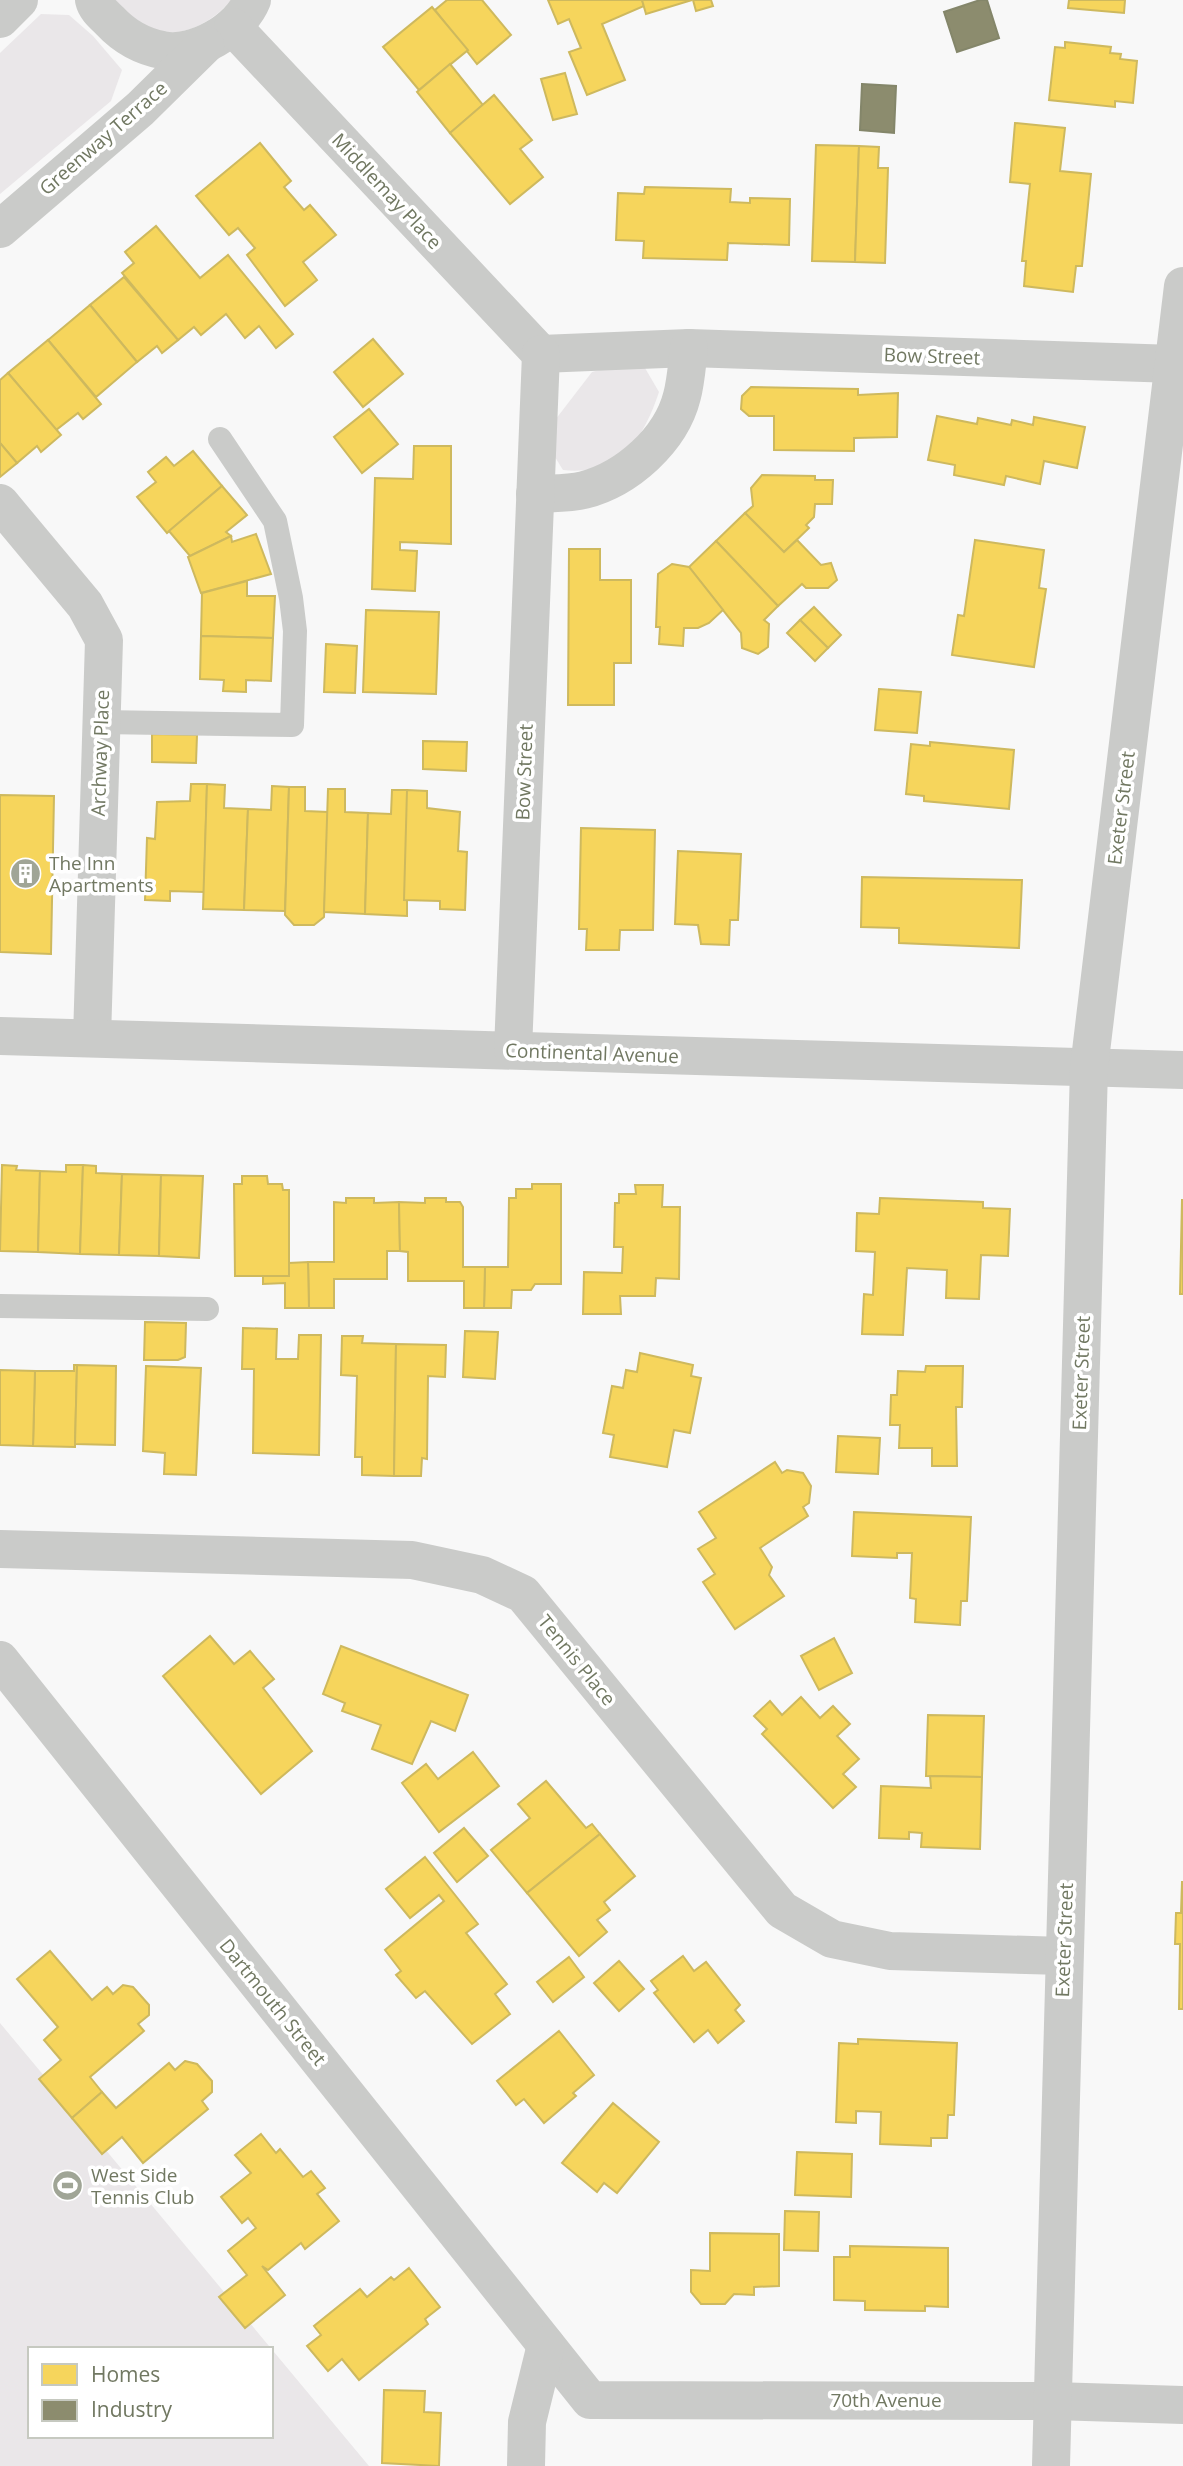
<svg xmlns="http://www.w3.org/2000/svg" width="1183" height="2466" font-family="'Open Sans',sans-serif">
	<rect width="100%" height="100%" fill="#f8f8f8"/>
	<g fill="#eae7e9" fill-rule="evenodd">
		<path d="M115,0H231C210,26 170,45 139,23C130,17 122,7 115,0Z"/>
		<path d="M41,14L69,15L93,36L122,70L111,101L0,194V53Z"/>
		<path d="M621,364L645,368L659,392C643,440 619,476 563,470L550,449L552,424L592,372Z"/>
		<path d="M0,2023L369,2466H0ZM30,2349H271V2436H30Z"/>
	</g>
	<g fill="#f6d55c" stroke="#ceb95e" stroke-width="2">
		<path d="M447,0H482L511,35L477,64L435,10Z"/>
		<path d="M548,0H642L644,6L602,24L625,80L587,95L569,52L581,48L569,19L558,24Z"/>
		<path d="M642,0H692L646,14Z"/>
		<path d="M693,0H711L713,6L696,11Z"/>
		<path d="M1069,0H1125L1124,13L1068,8Z"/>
		<path d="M432,7L468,50L419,90L383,47Z"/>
		<path d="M1065,42L1111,47L1110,53L1121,54L1120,59L1137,61L1133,103L1115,101V107L1049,100L1055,47L1065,48Z"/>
		<path d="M450,64L483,105L450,133L417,92Z"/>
		<path d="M565,73L577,114L553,120L541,79Z"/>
		<path d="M494,95L532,140L520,149L543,177L510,204L450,133Z"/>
		<path d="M1015,123L1065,128L1060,171L1091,174L1082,266H1076L1073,292L1024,286L1026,261H1022L1030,184L1010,182Z"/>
		<path d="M260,143L291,181L284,187L304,210L310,205L336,235L303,262L317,280L285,306L247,255L255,248L238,228L229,235L196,196Z"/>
		<path d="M816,145L859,146L855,262L812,261Z"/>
		<path d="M859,146L879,147L878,168H888L885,263L855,262Z"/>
		<path d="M645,187L731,189L730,202L750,203V198L790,199L789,245L728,243L727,260L643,258L644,241L616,240L618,193L644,194Z"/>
		<path d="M156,226L200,278L228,255L293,334L276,348L259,326L245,338L226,314L201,335L194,327L178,340L122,273L134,263L125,252Z"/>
		<path d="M124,277L178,340L162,353L157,346L137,362L90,305Z"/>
		<path d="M90,305L137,362L96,397L48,340Z"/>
		<path d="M373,339L403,374L363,407L334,372Z"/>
		<path d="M48,340L101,404L83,419L78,413L56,430L8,373Z"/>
		<path d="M8,373L61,435L41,452L37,446L17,463L0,443V380Z"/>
		<path d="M751,387L858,389V395L898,393L897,437L854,438V451L774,450V416H749L741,409L742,396Z"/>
		<path d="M369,409L398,444L362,473L334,437Z"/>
		<path d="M937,416L977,424L978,418L1011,425L1012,420L1033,425L1034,417L1085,427L1077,468L1044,461L1040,484L1006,476L1004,485L954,475L955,465L928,460Z"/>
		<path d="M0,443L17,463L0,477Z"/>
		<path d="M414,446H451V544L400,542V550L417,551L415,591L372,589L375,478L413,479Z"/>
		<path d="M193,451L222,486L167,533L137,497L156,482L148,472L166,457L174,466Z"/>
		<path d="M762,475L815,476V480H833L832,504H815L814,517L806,525L809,528L784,552L745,513L753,506L751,488Z"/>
		<path d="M222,486L247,515L226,532L231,536L190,556L169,531Z"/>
		<path d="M745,513L784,552L797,540L821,565L831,563L837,580L828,588H806L802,584L778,606L716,541Z"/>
		<path d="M256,534L271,574L201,593L188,557L231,536L232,542Z"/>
		<path d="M975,540L1044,550L1039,588L1046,589L1034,667L952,655L958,615L964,616Z"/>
		<path d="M716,541L778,606L764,620L769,624L768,647L758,654L742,648L741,633L689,567Z"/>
		<path d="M569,549H600V580H631V663H614V705H568Z"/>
		<path d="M672,564L689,567L723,610L709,623L698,628H684L683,646L659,644L660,627H656L658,574Z"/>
		<path d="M247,581V596H275L273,638L201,636L202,593Z"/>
		<path d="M814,607L841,635L828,648L800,620Z"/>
		<path d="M366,610L439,612L436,694L363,692Z"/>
		<path d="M800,620L828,648L815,661L787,633Z"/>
		<path d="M201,636L273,638L271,681L246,680V692L223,691L224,680L200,679Z"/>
		<path d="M326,644L357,646L355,693L324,692Z"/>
		<path d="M879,689L921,692L917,733L875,730Z"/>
		<path d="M152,734L197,735L196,763L152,762Z"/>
		<path d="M423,741L467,742L466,771L423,769Z"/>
		<path d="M930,742L1014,750L1009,809L924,801V796L906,794L911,744L930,746Z"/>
		<path d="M191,784H207L204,892L170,891V901L145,900L147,838L155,839L157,802L190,801Z"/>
		<path d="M207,784L225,785L224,808L248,809L244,910L203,909Z"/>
		<path d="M272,786L289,787L285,911L244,910L248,809L271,810Z"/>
		<path d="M289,787H305V811L328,812L324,917L314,925H294L285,915Z"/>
		<path d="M328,789H345V812L368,813L365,914L324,912Z"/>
		<path d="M392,790H407V916L365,914L368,813L391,814Z"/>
		<path d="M407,790L427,791V808L460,812L458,851L467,852L465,910L440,909V901L404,900Z"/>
		<path d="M0,795L54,796L51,954L0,952Z"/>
		<path d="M581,828L655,830L653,930H620L619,950H586L587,929H579Z"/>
		<path d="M678,851L741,854L738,920H730L729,945L701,944L698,925L675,924Z"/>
		<path d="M862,877L1022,880L1019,948L899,943V928L861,927Z"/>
		<path d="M2,1165L17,1166L16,1170L40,1171L38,1252L0,1251Z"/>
		<path d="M66,1165H83L80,1254L38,1252L40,1171L66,1172Z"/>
		<path d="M83,1165L96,1166V1173L122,1174L119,1255L80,1254Z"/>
		<path d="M122,1174L161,1175L159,1256L119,1255Z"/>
		<path d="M161,1175L203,1176L199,1258L159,1256Z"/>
		<path d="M242,1176H267L268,1184H282L283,1190H289V1276H235L234,1184H242Z"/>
		<path d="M532,1184H561V1284H535L531,1290H512L511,1308H484L485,1267H508L509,1198H516V1189H532Z"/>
		<path d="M635,1185H663L662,1207H680L679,1279L656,1278L655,1296H620L621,1314H583L584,1272L622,1273L623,1247H614L615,1203H619V1194H636Z"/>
		<path d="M346,1198H374V1203L399,1202L400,1251H387V1279H334V1308H309L308,1262H334V1202L346,1203Z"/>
		<path d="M425,1198H446V1202H460L463,1207V1267H485L484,1308H464V1281H408V1252L400,1251L399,1202L425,1203Z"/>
		<path d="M880,1198L983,1202V1208L1010,1209L1008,1256L981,1255L979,1299L946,1298L947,1270L907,1268L903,1335L862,1334L864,1294L873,1295L875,1252L856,1251L857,1213L879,1214Z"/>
		<path d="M1182,1200H1183V1294H1180Z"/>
		<path d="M308,1262L309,1308H285V1283L263,1284V1276H289V1263Z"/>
		<path d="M145,1322L186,1323L185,1357L178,1360H144Z"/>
		<path d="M243,1328L277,1329L276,1359H298L299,1335H321L319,1455L253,1453L254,1369H242Z"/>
		<path d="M465,1331L498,1332L495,1379L463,1377Z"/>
		<path d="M342,1336H363L362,1343L396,1344L394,1476L362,1475V1457H355L357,1376L341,1375Z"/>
		<path d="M396,1344L446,1345L445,1377L428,1376L427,1459L422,1458L421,1476H394Z"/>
		<path d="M640,1353L693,1365L691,1376L701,1378L690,1433L674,1430L667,1467L610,1457L614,1435L603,1433L612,1386L623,1388L626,1370L637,1372Z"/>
		<path d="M74,1365H77L75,1447L33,1446L35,1371H74Z"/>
		<path d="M77,1365L116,1366L115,1445L75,1444Z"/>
		<path d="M146,1366L201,1368L196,1475L164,1474L165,1453L143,1451Z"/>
		<path d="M926,1366H963L962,1407H956L957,1466H932V1448H899L900,1425H890L891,1395H897L898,1371L925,1372Z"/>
		<path d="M0,1370L35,1371L33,1446L0,1445Z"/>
		<path d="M838,1436L880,1438L878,1474L836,1472Z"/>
		<path d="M775,1462L782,1473L787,1470L803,1473L811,1486L809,1503L803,1507L808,1516L760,1548L772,1567L769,1575L784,1596L735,1629L703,1582L715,1574L698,1549L716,1538L699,1512Z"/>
		<path d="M854,1512L971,1517L967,1601H961L960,1625L915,1622L916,1599L910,1598L912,1553H897V1558L852,1556Z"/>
		<path d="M210,1636L234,1664L250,1651L274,1679L263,1688L312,1751L261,1794L163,1676Z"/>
		<path d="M834,1638L852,1673L819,1690L801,1656Z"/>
		<path d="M341,1646L468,1695L455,1731L431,1721L412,1764L372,1749L381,1725L342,1711L345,1703L323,1694Z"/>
		<path d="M801,1697L820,1718L833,1706L850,1724L837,1736L859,1759L843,1774L856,1787L833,1808L762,1734L767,1729L754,1716L770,1701L782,1715Z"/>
		<path d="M928,1715L984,1716L982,1777L926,1776Z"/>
		<path d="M473,1752L499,1786L439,1832L402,1783L426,1764L438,1779Z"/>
		<path d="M930,1776L982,1777L980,1849L921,1847L922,1833L909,1832V1839L879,1838L881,1786L931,1788Z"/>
		<path d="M546,1781L586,1828L592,1824L600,1834L527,1893L491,1850L530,1818L518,1804Z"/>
		<path d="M464,1828L488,1856L457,1882L434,1853Z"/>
		<path d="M600,1834L635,1876L604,1902L610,1910L597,1920L607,1932L579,1956L527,1893Z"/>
		<path d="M425,1857L478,1924L466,1933L507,1984L495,1994L510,2014L472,2044L425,1991L416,1998L396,1975L401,1971L385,1950L444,1901L439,1895L410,1918L386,1889Z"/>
		<path d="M1182,1882H1183V2009H1179L1180,1944H1175L1176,1913H1181Z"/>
		<path d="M50,1951L92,2000L107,1987L113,1994L123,1985L133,1987L149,2005V2015L138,2024L144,2031L90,2077L102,2092L72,2118L39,2079L61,2060L44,2040L58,2027L17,1979Z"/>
		<path d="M683,1956L694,1971L706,1962L740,2005L735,2010L744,2021L718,2043L708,2030L694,2042L654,1993L658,1990L651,1981Z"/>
		<path d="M569,1957L584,1977L553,2002L537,1982Z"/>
		<path d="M619,1961L644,1989L619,2011L594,1983Z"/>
		<path d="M559,2031L594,2075L573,2093L576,2096L544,2123L524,2099L516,2105L497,2081Z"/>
		<path d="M858,2039L957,2043L954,2115H948L947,2138H931V2146L880,2144L881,2112L856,2111V2123L836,2122L839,2043L858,2044Z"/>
		<path d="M185,2061L197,2064L212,2081V2092L202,2101L208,2109L143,2163L122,2137L102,2154L72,2118L102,2092L116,2108L169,2063L175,2070Z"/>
		<path d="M613,2103L659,2142L617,2193L604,2183L597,2192L562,2163Z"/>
		<path d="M261,2134L276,2153L280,2149L303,2177L311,2171L325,2188L317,2194L339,2221L305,2249L301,2243L268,2270L262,2266L285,2295L245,2328L219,2297L247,2275L228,2251L256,2228L248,2218L242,2223L221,2197L251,2173L235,2155Z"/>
		<path d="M797,2152L852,2154L851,2197L795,2195Z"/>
		<path d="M785,2211L819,2212L818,2251L784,2250Z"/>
		<path d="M710,2233L779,2234V2286L754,2287V2295L734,2294L725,2304H701L691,2292V2270L710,2271Z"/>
		<path d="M850,2246L948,2248V2307L925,2306V2311L865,2310V2301L834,2300V2257H850Z"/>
		<path d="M409,2268L440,2307L425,2319L428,2324L359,2380L342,2359L328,2371L307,2346L321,2335L314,2326L360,2289L367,2297L391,2277L394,2280Z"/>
		<path d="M384,2390L425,2391L424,2412L441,2413L439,2466L382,2463Z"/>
	</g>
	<g fill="#8c8c6e" stroke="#84866a" stroke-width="2">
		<path d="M980,0H987L999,38L957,52L944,12Z"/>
		<path d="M862,84L896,86L894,133L860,130Z"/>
	</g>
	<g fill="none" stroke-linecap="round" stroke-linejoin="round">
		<g stroke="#cacbc9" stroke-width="24">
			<path d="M101,722L292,725L295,631L291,598L275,521L220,439"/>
			<path d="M0,1306L207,1309"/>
		</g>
		<g stroke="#cacbc9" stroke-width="38">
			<path d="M94,0C96,9 104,15 110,21C124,36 141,46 162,50C194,57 240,30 252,0"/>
			<path d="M0,19L19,0"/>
			<path d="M233,27L541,354"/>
			<path d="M0,229L140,109L205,45"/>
			<path d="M541,354L689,348L1175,364"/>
			<path d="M535,494C551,493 569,494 584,490C627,479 671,440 682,396C686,381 687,364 689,348"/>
			<path d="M0,503L85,605L104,640L92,1038"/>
			<path d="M0,1036L1183,1070"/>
			<path d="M513,1050L541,354"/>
			<path d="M0,1549L412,1560L482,1575L523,1594L782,1910L832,1939L890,1951L1064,1956"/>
			<path d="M0,1660L590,2400L1053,2401L1183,2405"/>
			<path d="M526,2466L527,2422L546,2345"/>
			<path d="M1051,2466L1089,1068L1183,286"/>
		</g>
	</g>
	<defs>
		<symbol id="building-disc" viewBox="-11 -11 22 22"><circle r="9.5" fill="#a0a596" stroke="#fff"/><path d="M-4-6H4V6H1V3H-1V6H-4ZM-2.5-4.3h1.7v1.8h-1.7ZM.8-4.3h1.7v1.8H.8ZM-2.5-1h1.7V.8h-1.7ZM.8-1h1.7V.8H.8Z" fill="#fff"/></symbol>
		<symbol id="stadium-disc" viewBox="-11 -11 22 22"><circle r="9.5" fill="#a0a596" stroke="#fff"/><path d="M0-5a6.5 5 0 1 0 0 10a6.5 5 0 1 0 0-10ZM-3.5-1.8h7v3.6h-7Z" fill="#fff"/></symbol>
	</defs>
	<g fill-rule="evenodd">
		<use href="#building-disc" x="8" y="856" width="35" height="35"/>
		<use href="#stadium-disc" x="50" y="2168" width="35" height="35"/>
	</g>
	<g text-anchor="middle" stroke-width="7" stroke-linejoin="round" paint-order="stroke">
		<g font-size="19" fill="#717862" stroke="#fff">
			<text transform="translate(103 138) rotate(-41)" y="7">Greenway Terrace</text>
			<text transform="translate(387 191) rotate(47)" y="7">Middlemay Place</text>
			<text transform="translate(932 356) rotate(2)" y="7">Bow Street</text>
			<text transform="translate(100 753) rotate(-88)" y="7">Archway Place</text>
			<text transform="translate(524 772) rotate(-88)" y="7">Bow Street</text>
			<text transform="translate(1121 808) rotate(-83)" y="7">Exeter Street</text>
			<text transform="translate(592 1053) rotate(2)" y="7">Continental Avenue</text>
			<text transform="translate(1081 1373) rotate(-88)" y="7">Exeter Street</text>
			<text transform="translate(577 1660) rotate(51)" y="7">Tennis Place</text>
			<text transform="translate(1064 1940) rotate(-88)" y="7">Exeter Street</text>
			<text transform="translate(273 2002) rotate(51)" y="7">Dartmouth Street</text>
			<text x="886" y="2407">70th Avenue</text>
		</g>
		<g font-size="19" fill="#717862" stroke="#fff" text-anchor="start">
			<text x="49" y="870">The Inn<tspan x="49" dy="22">Apartments</tspan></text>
			<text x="91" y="2182">West Side<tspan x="91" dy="22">Tennis Club</tspan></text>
		</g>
	</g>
	<rect x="28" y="2347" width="245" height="91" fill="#ffffff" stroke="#c6c9c0" stroke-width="2"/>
	<rect x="42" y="2364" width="35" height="21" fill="#f6d55c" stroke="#c6c9c0" stroke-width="2"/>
	<text x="91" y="2382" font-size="21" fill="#717862">Homes</text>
	<rect x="42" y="2400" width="35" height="21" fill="#8c8c6e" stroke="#c6c9c0" stroke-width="2"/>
	<text x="91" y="2417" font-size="21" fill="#717862">Industry</text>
</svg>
